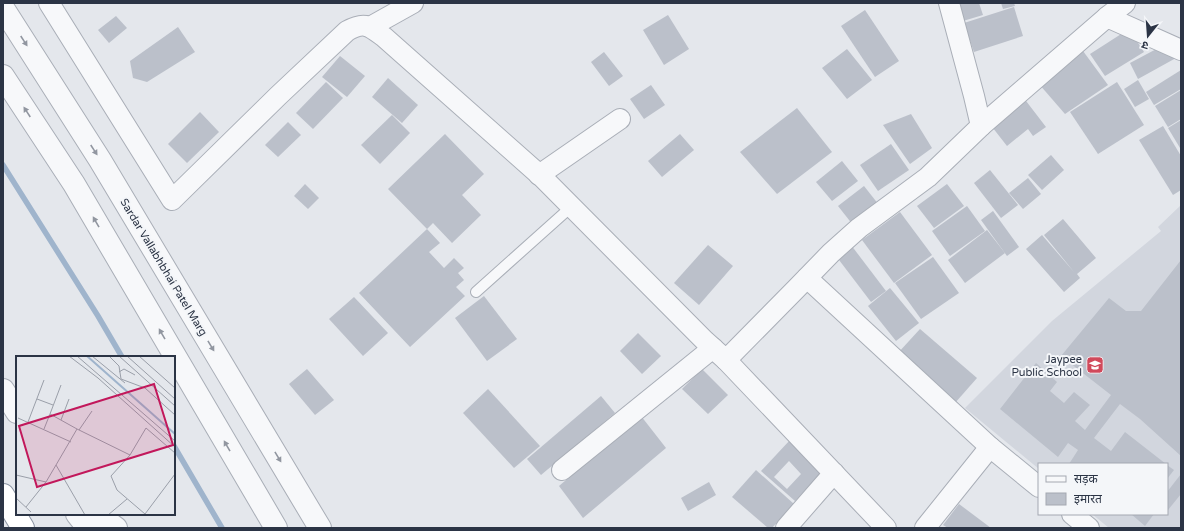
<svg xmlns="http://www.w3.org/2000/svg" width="1184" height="531" font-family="'Varela Round','Noto Sans Devanagari',sans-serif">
	<rect width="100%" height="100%" fill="#e4e7ec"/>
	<path fill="#d2d6de" d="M1181,205V528H1109L1092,514H1167V464H1039V469L965,408L1052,321L1161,231L1158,227Z"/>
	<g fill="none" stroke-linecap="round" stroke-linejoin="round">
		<g stroke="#9fb4cc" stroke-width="5.5">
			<path d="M3,165L98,316L122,357"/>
			<path d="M174,446L222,528"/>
		</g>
	</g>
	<g fill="#bbc0ca" fill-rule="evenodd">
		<path d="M957,3H979L983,15L963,21Z"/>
		<path d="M1001,3H1014L1015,6L1003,9Z"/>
		<path d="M1014,7L1023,36L974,52L964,23Z"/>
		<path d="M865,10L899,61L875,77L841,26Z"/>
		<path d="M668,15L689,49L664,65L643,30Z"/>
		<path d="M116,16L127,28L109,43L98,30Z"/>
		<path d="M178,27L195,52L147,82L133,78L130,61Z"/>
		<path d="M1129,29L1144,52L1105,76L1090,54Z"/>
		<path d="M1162,46L1176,58L1138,79L1130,63Z"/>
		<path d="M847,49L872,80L847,99L822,68Z"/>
		<path d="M1083,51L1108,85L1065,114L1039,84Z"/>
		<path d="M604,52L623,76L609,86L591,62Z"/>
		<path d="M340,56L365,76L347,97L322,77Z"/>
		<path d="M1181,70V89L1154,105L1146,92Z"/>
		<path d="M388,78L418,105L402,123L372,97Z"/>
		<path d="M1138,80L1149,99L1135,107L1124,89Z"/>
		<path d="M326,82L343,98L313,129L296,113Z"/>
		<path d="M1117,82L1144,125L1098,154L1070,112Z"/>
		<path d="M651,85L665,105L644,119L630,99Z"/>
		<path d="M1181,90V119L1168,127L1155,106Z"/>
		<path d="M1023,97L1046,127L1033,136L1028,129L1007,146L989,123Z"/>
		<path d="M797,108L832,152L777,194L740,152Z"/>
		<path d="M200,112L219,132L187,163L168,144Z"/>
		<path d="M911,114L932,148L910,164L883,125Z"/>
		<path d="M392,115L410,133L380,164L361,145Z"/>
		<path d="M1181,120V147L1180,148L1168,128Z"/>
		<path d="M288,122L301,135L278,157L265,145Z"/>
		<path d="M1163,126L1181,156V190L1173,195L1139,140Z"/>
		<path d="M445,134L484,174L462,195L481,215L452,243L433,223L427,229L388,189Z"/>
		<path d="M680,134L694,150L662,177L648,161Z"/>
		<path d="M891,144L909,170L878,191L860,165Z"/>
		<path d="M1051,155L1064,170L1042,190L1028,175Z"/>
		<path d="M842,161L858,181L832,201L816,182Z"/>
		<path d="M990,170L1018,205L1001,218L974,183Z"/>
		<path d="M1028,178L1041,194L1023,209L1009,193Z"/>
		<path d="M305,184L319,198L308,209L294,196Z"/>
		<path d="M947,184L964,206L934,228L917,206Z"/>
		<path d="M864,186L879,205L853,225L838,206Z"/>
		<path d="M967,206L985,231L950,256L932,231Z"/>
		<path d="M993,211L1019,247L1007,256L981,220Z"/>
		<path d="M900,212L932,255L894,283L862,240Z"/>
		<path d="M1063,219L1096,258L1077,274L1080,278L1064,292L1026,249L1042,235L1074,272L1044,235Z"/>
		<path d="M427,229L440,243L429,252L444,268L454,258L464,268L458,273L464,280L456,287L465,296L410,347L359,293Z"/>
		<path d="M987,230L1005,253L965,283L948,260Z"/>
		<path d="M708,245L733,266L699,305L674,283Z"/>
		<path d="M851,245L886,291L871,302L836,256Z"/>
		<path d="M933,257L959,293L921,319L895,283Z"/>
		<path d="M1181,260V456L1140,419L1120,404L1094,438L1111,451L1125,432L1166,464H1069L1078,450L1068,443L1058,457L1000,409L1036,363L1057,382L1050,391L1064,403L1074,392L1090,405L1075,421L1085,430L1111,395L1061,356L1109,298L1126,311H1141Z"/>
		<path d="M890,288L919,323L896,341L868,306Z"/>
		<path d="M484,296L517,339L487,361L455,318Z"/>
		<path d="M354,297L388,333L363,356L329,319Z"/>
		<path d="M920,329L977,378L955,403L898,353Z"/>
		<path d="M638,333L661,356L642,374L620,351Z"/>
		<path d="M307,369L334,400L315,415L289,384Z"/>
		<path d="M702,369L728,395L708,414L682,389Z"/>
		<path d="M488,389L540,446L514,468L463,413Z"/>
		<path d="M601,396L615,413L541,475L527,459Z"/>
		<path d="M641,416L666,448L583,518L559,486Z"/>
		<path d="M790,440L823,471L795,501L761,471ZM789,461L801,474L787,489L774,477Z"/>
		<path d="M1167,465L1174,470L1167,479Z"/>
		<path d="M756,470L794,504L772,528H768L732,497Z"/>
		<path d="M1181,474V494L1168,510L1167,509V492Z"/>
		<path d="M709,482L716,495L688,511L681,498Z"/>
		<path d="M959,504L991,528H948L943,525Z"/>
		<path d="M1131,514H1154L1145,526Z"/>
	</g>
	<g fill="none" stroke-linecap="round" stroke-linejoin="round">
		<defs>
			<path id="service" d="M476,292L571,207"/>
			<g id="minor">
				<path d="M49,3L172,200L278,96L347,31C365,21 369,26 384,37L542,177L705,341L726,360L796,289L831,253L859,228L928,177L981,126L974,96L949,3"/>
				<path d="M1107,17L1125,3"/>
				<path d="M370,27L413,3"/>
				<path d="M981,126L1107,17L1181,50"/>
				<path d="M539,175L620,119"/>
				<path d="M807,278L990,447L1039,487"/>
				<path d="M726,360L886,528"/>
				<path d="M562,470L713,348"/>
				<path d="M1072,514L1089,528"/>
				<path d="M786,528L834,473"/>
				<path d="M925,528L990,447"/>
			</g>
			<g id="tertiary">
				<path d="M3,8L100,160L320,528"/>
				<path d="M3,76L74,184L276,528"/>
				<path d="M3,390L17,412"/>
				<path d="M77,514L88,528"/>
				<path d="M97,514L116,528"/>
			</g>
			<path id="trunk" d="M3,495L23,528"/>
		</defs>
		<use href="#service" stroke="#a9aeb7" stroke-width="12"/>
		<use href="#minor" stroke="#a9aeb7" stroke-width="22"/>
		<use href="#tertiary" stroke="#a9aeb7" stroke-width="24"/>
		<use href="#trunk" stroke="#8b94a3" stroke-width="24"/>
		<use href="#service" stroke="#f7f8fa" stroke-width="10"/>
		<use href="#minor" stroke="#f7f8fa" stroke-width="20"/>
		<use href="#tertiary" stroke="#f7f8fa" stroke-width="22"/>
		<use href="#trunk" stroke="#fff" stroke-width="22"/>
	</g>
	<defs><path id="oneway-solid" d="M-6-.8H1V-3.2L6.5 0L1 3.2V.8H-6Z"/></defs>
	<g fill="#9196a0">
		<use href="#oneway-solid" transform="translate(24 41) rotate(57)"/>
		<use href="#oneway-solid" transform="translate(27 112) rotate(-123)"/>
		<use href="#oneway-solid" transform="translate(94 150) rotate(57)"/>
		<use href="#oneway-solid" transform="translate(96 222) rotate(-120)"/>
		<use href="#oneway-solid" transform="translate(162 334) rotate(-120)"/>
		<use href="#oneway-solid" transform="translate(211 346) rotate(59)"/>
		<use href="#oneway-solid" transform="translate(227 446) rotate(-120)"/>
		<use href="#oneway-solid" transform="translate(278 457) rotate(59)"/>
	</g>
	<defs>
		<symbol id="school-square" viewBox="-11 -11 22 22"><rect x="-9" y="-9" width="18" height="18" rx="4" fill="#d1495b" stroke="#f4f6f9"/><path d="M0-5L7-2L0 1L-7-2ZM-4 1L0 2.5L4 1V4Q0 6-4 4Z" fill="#fff"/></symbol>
	</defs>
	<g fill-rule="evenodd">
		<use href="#school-square" x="1085" y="355" width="20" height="20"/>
	</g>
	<g text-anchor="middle" stroke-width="4" stroke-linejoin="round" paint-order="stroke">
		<g font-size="11" fill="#2b3445" stroke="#f4f6f9">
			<text transform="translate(164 267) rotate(59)" y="4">Sardar Vallabhbhai Patel Marg</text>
		</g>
		<g font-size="11" fill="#2b3445" stroke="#f4f6f9" text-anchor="end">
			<text x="1082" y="363">Jaypee<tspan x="1082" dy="13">Public School</tspan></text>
		</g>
	</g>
	<g transform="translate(16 356)">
		<rect width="159" height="159" fill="#e4e7ec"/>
		<path fill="none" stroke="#9fb4cc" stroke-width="2" d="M71,0L159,78"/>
		<path fill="none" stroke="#9a9fa9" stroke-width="1" d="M53,0L82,22L159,91M61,0L159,85M76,0L109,27M93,0L103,10L105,23L129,32L159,59M103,0L159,50M111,0L159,43M123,0L159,32M103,16L108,13L119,19M21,43L37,49M34,58L45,29M2,62L55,86M45,64L53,43M12,66L28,24M28,73L34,58L61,73M63,74L76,55M114,99L95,120L101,134L129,158M0,119L30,126L40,109M0,142L15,156M10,151L30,126M129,158L159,118M69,159L40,109L61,73L114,99L130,72L159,97M92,159L111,143"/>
		<path fill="#c2185b" fill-opacity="0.15" stroke="#c2185b" stroke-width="2" d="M138,28L157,89L21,131L3,70Z"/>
		<rect width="159" height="159" fill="none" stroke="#2b3445" stroke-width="2"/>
	</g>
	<rect width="1184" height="531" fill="none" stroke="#2b3445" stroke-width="8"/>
	<rect x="1038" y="463" width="130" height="52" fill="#f4f6f9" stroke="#a4a8b1"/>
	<rect x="1046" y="476" width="20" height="6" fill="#f7f8fa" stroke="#a4a8b1"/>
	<text x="1074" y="483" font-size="12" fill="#2b3445">सड़क</text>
	<rect x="1046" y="493" width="20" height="12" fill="#bbc0ca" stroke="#a4a8b1"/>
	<text x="1074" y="503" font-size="12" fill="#2b3445">इमारत</text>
	<g transform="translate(1148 36) rotate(197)" stroke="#f4f6f9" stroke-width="3" paint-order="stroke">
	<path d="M0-3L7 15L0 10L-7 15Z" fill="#2b3445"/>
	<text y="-6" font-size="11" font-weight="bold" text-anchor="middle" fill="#2b3445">उ</text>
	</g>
</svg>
